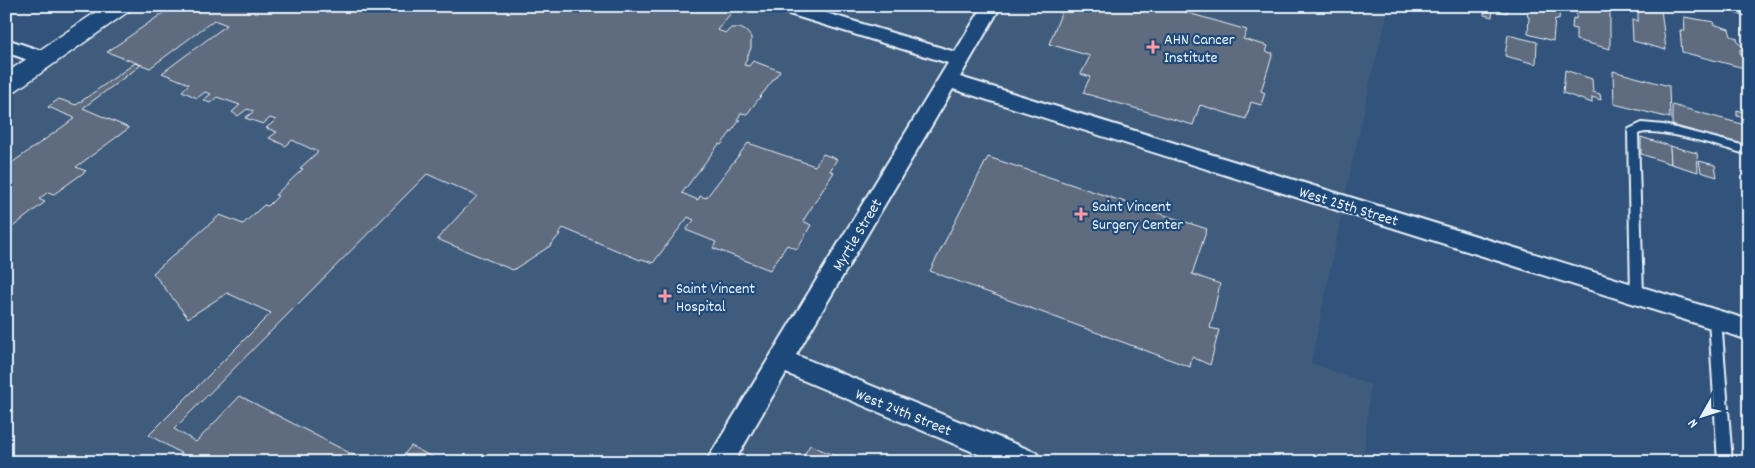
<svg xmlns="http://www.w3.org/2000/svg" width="1755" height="468" font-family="Dekko,sans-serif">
	<rect width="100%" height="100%" fill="#32547c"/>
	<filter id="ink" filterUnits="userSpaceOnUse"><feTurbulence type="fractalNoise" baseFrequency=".02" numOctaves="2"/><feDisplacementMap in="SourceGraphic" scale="10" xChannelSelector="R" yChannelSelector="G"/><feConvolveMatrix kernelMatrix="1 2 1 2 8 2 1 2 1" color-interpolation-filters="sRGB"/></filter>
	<g filter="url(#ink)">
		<path fill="#405b7d" d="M102,6H1390L1374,65L1348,182L1311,363L1370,385L1363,462H6V61L15,64Z"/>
		<g fill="#5f6c7f" stroke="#e8f1f8">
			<path d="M173,6H710L731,13L717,30L726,33L731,28H740L746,31L751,37V48L744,65L749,66L753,61L780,71L747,114L741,113L737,120H740L721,145L719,144L682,193L698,200L700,196L706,198L748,143L815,166L823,154L837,159L830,171L834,172L803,221L811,225L797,249L787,245L770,270L713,248L716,242L686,230L694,220L688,217L653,263L642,259L640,260L563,228L559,233H561L550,246L513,270L437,239L477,196L427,174L174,429L196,442L240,396L367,462H177L184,455L149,435L271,313L227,293L188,318L153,273L220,215L243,224L264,205L268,206L278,196L275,195L303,169L300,168L318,152L292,140L286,146L269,138L277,132L266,128L276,120L270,118L263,124L245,118L254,111L247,109L238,116L232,112L240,105L217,97L210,103L203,100L211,94L205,92L197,98L182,91L189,84L162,73L227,25L214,20L150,68L107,52Z"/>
			<path d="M1064,6H1164L1247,30L1243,39L1268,46L1266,52L1273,53L1261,91L1265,93L1261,105L1251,102L1246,119L1200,105L1193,125L1083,93L1090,77L1081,74L1090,56L1049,44Z"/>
			<path d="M1480,6H1508L1507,13L1493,9L1492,17L1484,15L1485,8Z"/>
			<path d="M1530,6H1560L1559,20L1555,19L1553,41L1528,34L1529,17L1527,16Z"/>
			<path d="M1577,6H1610V49L1576,40V29L1572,28L1573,18L1576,19Z"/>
			<path d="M1638,6L1661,9L1666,50L1633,41L1632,20L1638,21Z"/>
			<path d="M1684,17L1714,22L1713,24L1729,29L1731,36L1737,38L1738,43L1744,47V51L1740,49V53L1747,55L1748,69L1682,52L1680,30L1685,31Z"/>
			<path d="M1508,35L1537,42L1536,64L1505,56Z"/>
			<path d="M135,63L141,65L83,108L129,128L76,167L86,171L54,194L48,192L39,199L45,202L6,232V167L75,118L48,107L59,99L76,105Z"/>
			<path d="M1565,70L1592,79L1593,92L1600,94L1601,100L1592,97V103L1563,93Z"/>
			<path d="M1613,71L1669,86L1670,118L1614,104Z"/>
			<path d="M1672,105L1749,126V146L1672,125Z"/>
			<path d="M1737,110L1749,114V119L1737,116Z"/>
			<path d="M1641,137L1670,146L1671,164L1641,154Z"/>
			<path d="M1670,146L1697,153L1698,172L1671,164Z"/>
			<path d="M988,157L1207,229L1192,274L1220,284L1210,328L1219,330L1210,365L1192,357L1190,367L930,271Z"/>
			<path d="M1699,161L1715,165L1717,177L1701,172Z"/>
			<path d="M810,445L849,462H800Z"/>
			<path d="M411,446L442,462H398Z"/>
		</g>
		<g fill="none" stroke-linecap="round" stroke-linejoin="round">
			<defs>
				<g id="service">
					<path d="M1642,123L1664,125L1749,147V155C1728,149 1654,125 1638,134L1643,295L1641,298L1637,300L1633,298L1631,295L1628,132L1629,129Z"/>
					<path d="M1715,314L1719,315L1721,319L1732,462H1718L1709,319L1711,315Z"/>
				</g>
				<g id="minor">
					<path d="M773,6H803L955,52L983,6H1001L960,77L1749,320V340L953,89L796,355L1037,453L1041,462H997L786,373L734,462H706L948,63L776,10Z"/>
					<path d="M6,39L51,54L54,59L51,64L44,66L6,52Z"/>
				</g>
				<path id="tertiary" d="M105,6H132L129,11L15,91L6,93V73Z"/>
				<path id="primary" d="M1727,6H1749V16L1730,11Z"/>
			</defs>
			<use href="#service" stroke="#e8f1f8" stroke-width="4"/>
			<use href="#minor" stroke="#e8f1f8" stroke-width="4"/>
			<use href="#tertiary" stroke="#e8f1f8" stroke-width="3"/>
			<use href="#primary" stroke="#e8f1f8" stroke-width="3"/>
			<use href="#service" fill="#1f4a7a" fill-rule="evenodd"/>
			<use href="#minor" fill="#1f4a7a" fill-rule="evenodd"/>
			<use href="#tertiary" fill="#1f4a7a" fill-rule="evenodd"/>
			<use href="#primary" fill="#1f4a7a" fill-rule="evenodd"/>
		</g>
	</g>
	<g fill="#ff9aa2" stroke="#1f4a7a" stroke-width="2">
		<path d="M1150.5 39.5h5v5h5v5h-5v5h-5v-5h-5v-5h5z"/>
		<path d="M1078.5 206.5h5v5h5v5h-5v5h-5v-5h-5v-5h5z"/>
		<path d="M662.5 288.5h5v5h5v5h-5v5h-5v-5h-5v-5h5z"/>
	</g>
	<g text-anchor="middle" stroke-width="4.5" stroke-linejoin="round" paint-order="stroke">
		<g font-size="16" fill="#e8f1f8" stroke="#1f4a7a" text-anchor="start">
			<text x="1164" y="44">AHN Cancer<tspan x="1164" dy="18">Institute</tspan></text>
			<text x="1092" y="211">Saint Vincent<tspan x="1092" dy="18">Surgery Center</tspan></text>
			<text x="676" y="293">Saint Vincent<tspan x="676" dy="18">Hospital</tspan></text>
		</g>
		<g font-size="16" fill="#e8f1f8" stroke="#1f4a7a">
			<text transform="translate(1349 205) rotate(17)" y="6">West 25th Street</text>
			<text transform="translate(856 234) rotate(-59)" y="6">Myrtle Street</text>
			<text transform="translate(904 411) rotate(22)" y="6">West 24th Street</text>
		</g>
	</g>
	<rect width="1755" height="468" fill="none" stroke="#1f4a7a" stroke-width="25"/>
	<rect x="12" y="12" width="1730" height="443" fill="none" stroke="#e8f1f8" stroke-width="2" filter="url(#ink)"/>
	<g transform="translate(1702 416) rotate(231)" stroke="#1f4a7a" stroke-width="4" paint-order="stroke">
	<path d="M0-4L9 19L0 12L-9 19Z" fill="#e8f1f8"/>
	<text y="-8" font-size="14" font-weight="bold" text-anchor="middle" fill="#e8f1f8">N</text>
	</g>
</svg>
